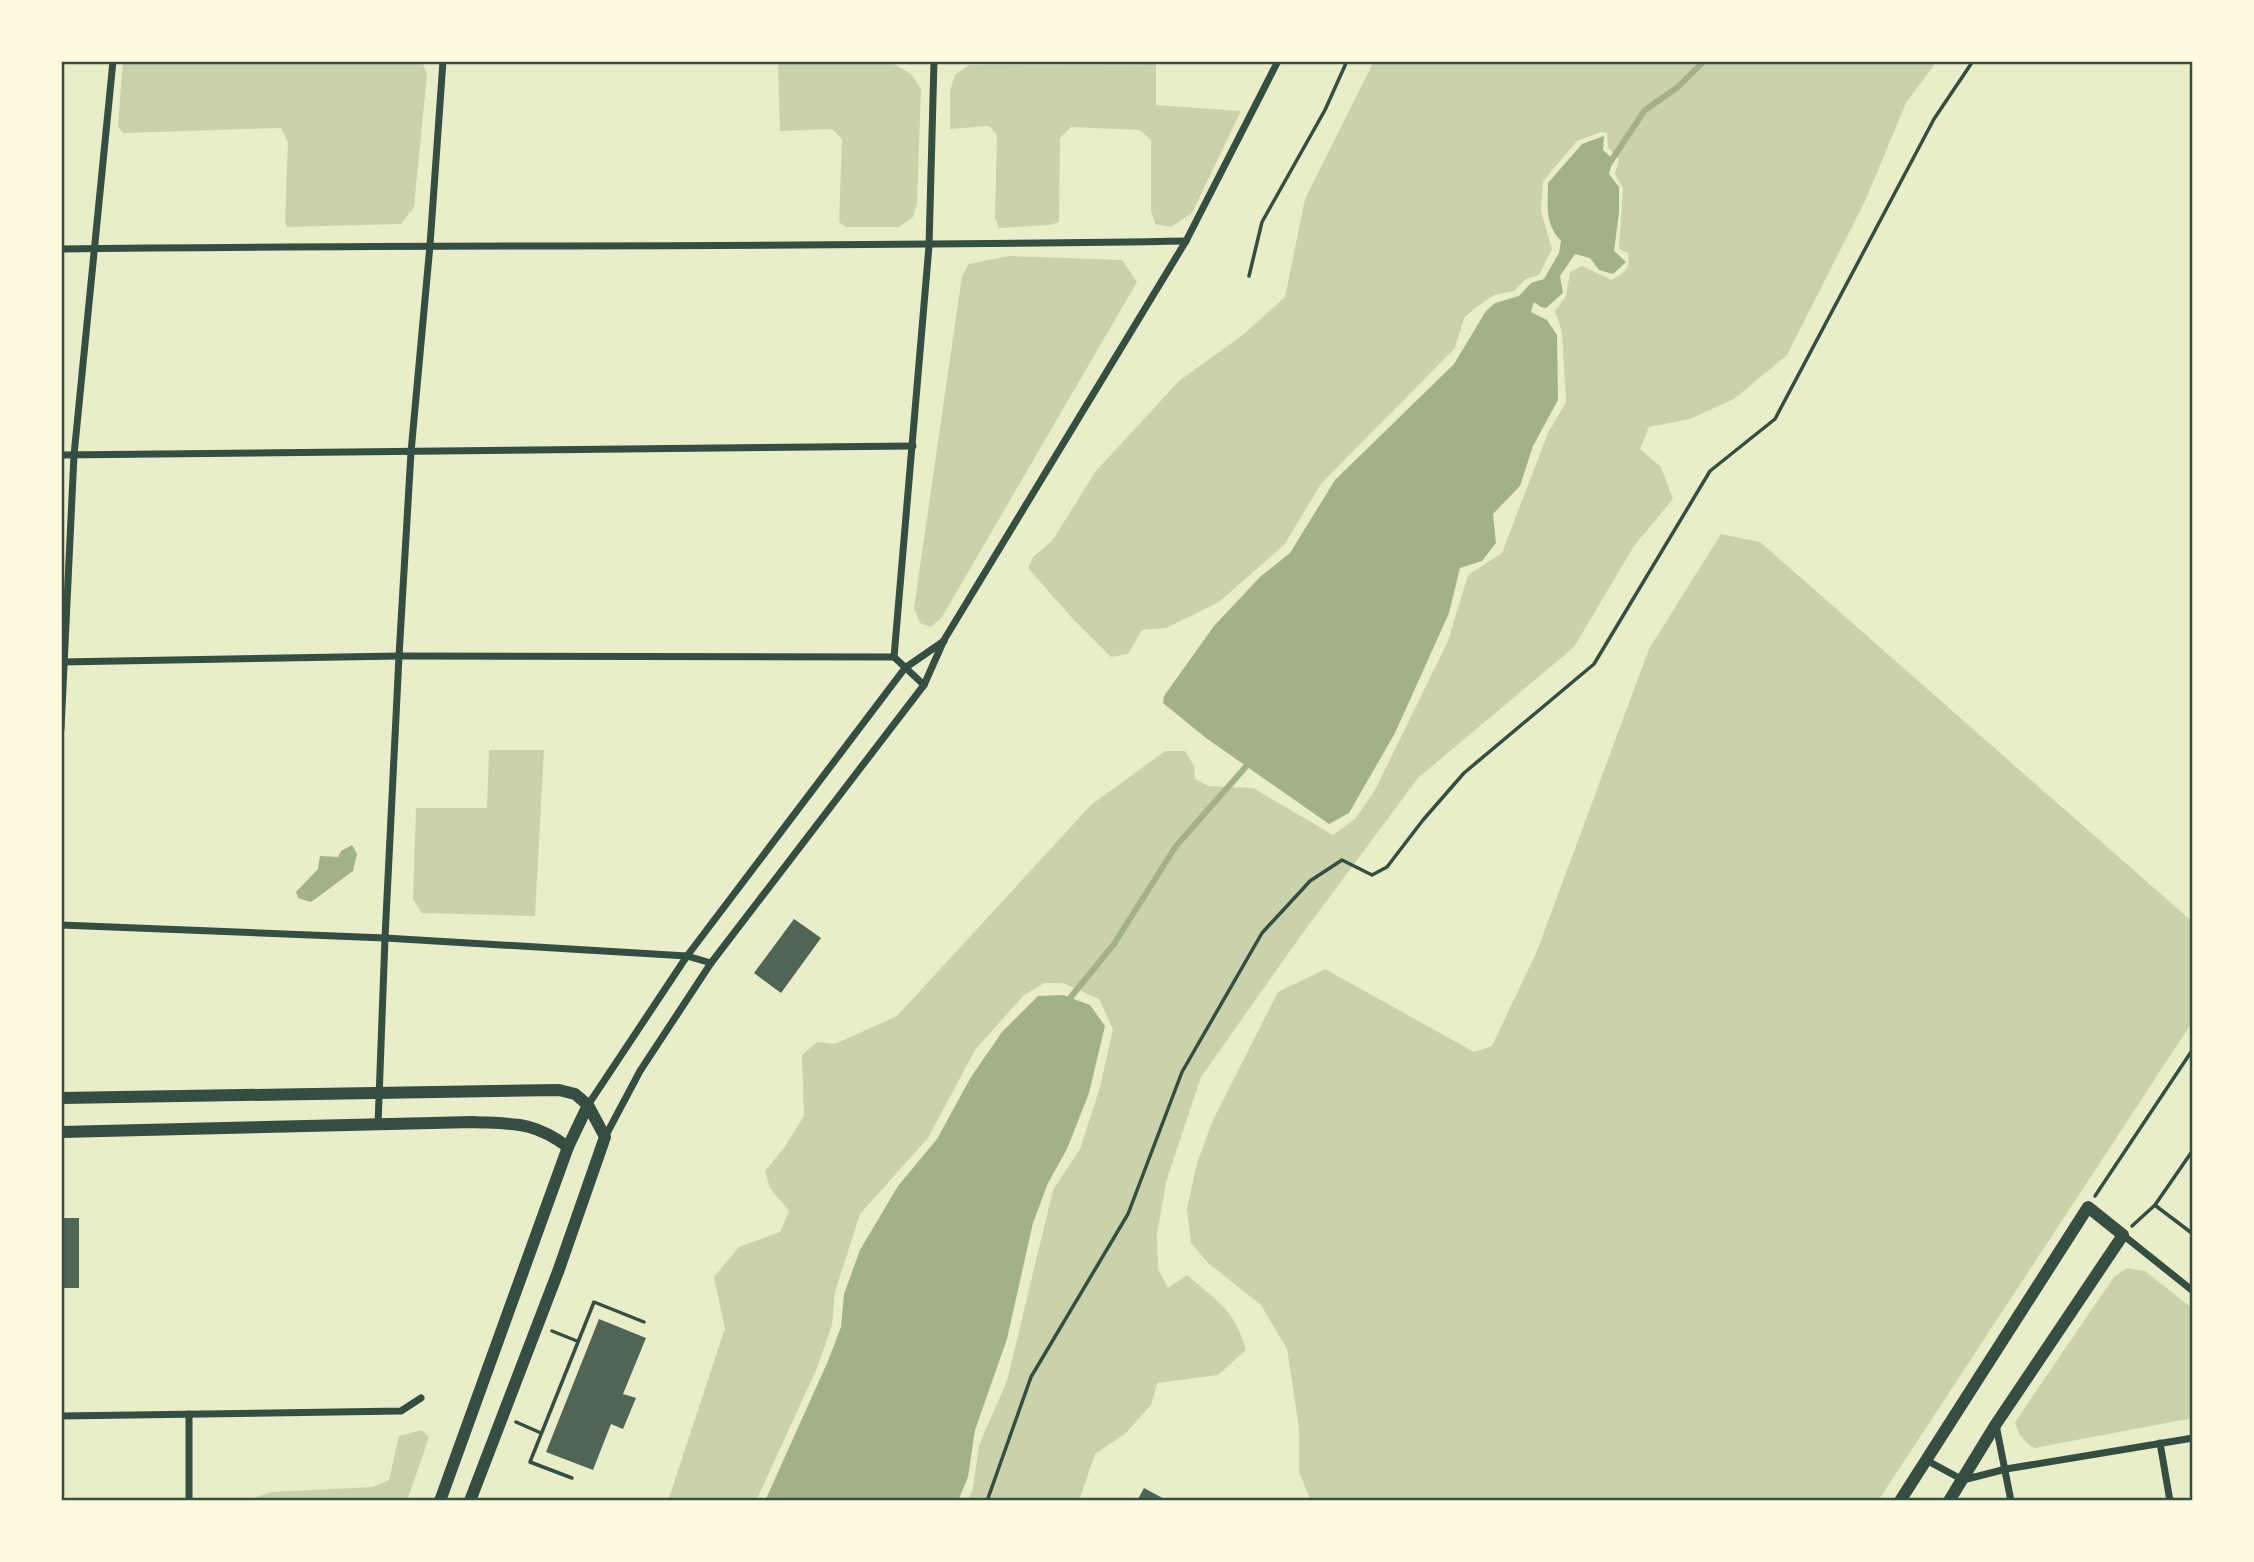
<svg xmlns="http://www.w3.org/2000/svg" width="2254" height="1562" font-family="Cabin,sans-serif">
	<rect width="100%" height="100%" fill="#e9edc9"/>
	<g fill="#cad2ad">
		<path d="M123,61H419L423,64L427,74L414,207L401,224L287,227L285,221L288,142L281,128L123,133L118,127Z"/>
		<path d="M1374,61H1937L1906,103L1865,201L1787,355L1734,399L1690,419L1649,427L1640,449L1661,467L1673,499L1634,546L1574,647L1418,778L1302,934L1201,1077L1166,1182L1157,1234L1158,1269L1168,1288L1187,1275C1217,1301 1235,1310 1246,1350L1218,1375L1157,1383L1151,1405L1126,1433L1095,1454L1079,1501H968L973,1488L979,1445L1007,1381L1053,1190L1080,1149L1100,1087L1113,1029L1099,999L1063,983H1044L1023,996L975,1050L928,1138L860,1214L835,1292L832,1325L817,1368L756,1501H668L725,1328L714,1277L739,1247L780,1232L789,1211L770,1188L765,1171L784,1148L804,1116L802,1055L817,1042L835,1044L897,1016L1091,805L1165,751H1185L1194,766L1195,779L1209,786L1253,788L1333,835L1355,819L1375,790L1448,641L1468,575L1502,553L1548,433L1566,402L1562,332L1555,311L1566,296L1570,272L1582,266L1612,280C1625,271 1631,270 1628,253L1619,249L1623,188L1615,174L1619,159L1608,147L1607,133L1601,132L1577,141L1543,181L1541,211L1552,249L1539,275L1526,279L1514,291L1494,295L1475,308L1464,318L1455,348L1321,484L1284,545L1219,602L1166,628L1142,630L1128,654L1111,657L1073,619L1028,568L1033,557L1052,541L1096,471L1179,381L1244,334L1285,297L1305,199Z"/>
		<path d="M778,62L892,63L911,74L921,89L917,203L913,217L899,227H846L839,222L842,139L832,129L780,131Z"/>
		<path d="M1156,64V105L1241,111L1192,213L1171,227L1155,224L1151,210V140L1140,130L1071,127L1060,138L1059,222L1050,225L999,228L995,217L997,135L989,126L950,129V91L955,75L969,65Z"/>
		<path d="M1009,256L1122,260L1137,282L942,617L931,627L920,623L914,608L962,276L969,264Z"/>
		<path d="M1721,534L1760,542L2187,917L2193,923V1021L1878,1501H1311L1299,1472V1428L1287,1349L1261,1305L1208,1263L1191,1243L1187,1209L1197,1163L1213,1120L1278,992L1325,969L1474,1052L1492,1046L1537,951L1649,649Z"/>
		<path d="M489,750H544L535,916L422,913L413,899L416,808H487Z"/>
		<path d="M2127,1268L2145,1271L2193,1309V1418L2034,1448C2023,1441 2018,1434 2015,1422L2114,1277Z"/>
		<path d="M422,1430L429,1437L407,1501H246L271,1492L373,1487L389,1480L399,1436Z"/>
	</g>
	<g fill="#a3b18a">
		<path d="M1604,136L1603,150L1613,159L1609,174L1619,187V213L1614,251L1626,262L1613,274L1599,270L1590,258L1575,254L1560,276L1563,293L1546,308L1541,307L1534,302L1531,312L1547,320L1557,335L1558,400L1533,446L1520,486L1493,514L1496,543L1482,561L1460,568L1449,613L1395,733L1349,813L1329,824L1206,738L1163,703L1164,696L1214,626L1260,577L1290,553L1335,480L1454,364L1486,311L1495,303L1519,296L1531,283L1544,279L1559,253L1561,241C1544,223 1548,206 1548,183L1582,144Z"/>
		<path d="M352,845L357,854L353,871L314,900L310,902L298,898L296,892L318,869L320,856L338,857L341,851Z"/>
		<path d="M1063,995L1090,1005L1105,1026L1089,1093L1067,1149L1048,1183L1033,1223L1007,1339L975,1430L968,1477L958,1501H765L828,1361L841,1327L844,1294L860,1250L898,1186L937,1139L971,1077L1002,1032L1038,996Z"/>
	</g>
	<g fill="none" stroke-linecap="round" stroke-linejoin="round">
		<g stroke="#a3b18a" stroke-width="6">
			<path d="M1609,164L1645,110L1678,87L1704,61"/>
			<path d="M1066,1003L1114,944L1176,846L1250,762"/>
		</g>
	</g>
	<g fill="#4f6655">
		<path d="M794,919L821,938L781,993L754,973Z"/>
		<rect x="61" y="1218" width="18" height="70"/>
		<path d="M599,1319L646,1338L623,1394L636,1398L623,1429L611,1424L593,1470L546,1452Z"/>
		<path d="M1144,1488L1168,1501H1137Z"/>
	</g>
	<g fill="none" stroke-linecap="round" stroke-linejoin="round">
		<g stroke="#344e41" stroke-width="3.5">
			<path d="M1249,276L1262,222L1325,110L1347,61"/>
			<path d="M2095,1196L2193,1049"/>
			<path d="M2156,1206L2193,1234"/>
			<path d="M2132,1226L2155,1205L2193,1150"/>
			<path d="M552,1331L577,1341"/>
			<path d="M516,1422L541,1433"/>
			<path d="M572,1478L530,1462L594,1302L644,1322"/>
			<path d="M987,1501L1031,1377L1128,1214L1182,1072L1262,933L1310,881L1342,860L1372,875L1387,867L1423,820L1464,773L1594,664L1710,471L1775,419L1934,119L1973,61"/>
		</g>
		<g stroke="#344e41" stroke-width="7">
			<path d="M61,249C436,244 811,248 1186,241"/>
			<path d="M61,455L913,446"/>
			<path d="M894,657L929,246L934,61"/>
			<path d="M894,657L924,685"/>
			<path d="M61,662L399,656L894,657"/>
			<path d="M61,729L74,455L113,61"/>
			<path d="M61,925L385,938L687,956L711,963"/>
			<path d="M588,1105L687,956L905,668L944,641"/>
			<path d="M378,1125L385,938L399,656L411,452L430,245L443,61"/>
			<path d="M605,1137L640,1071L711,963L924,685L944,640L1186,241L1278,61"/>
			<path d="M2123,1235L2193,1291"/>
			<path d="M61,1416L401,1411L421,1398"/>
			<path d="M1996,1425L2011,1501"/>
			<path d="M2160,1443L2170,1501"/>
			<path d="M1926,1460L1963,1480L2006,1469L2193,1438"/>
			<path d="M189,1501V1414"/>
		</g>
		<path stroke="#344e41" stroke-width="12" d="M1900,1501L2088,1207L2123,1235L1996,1424L1949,1501"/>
		<g stroke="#344e41" stroke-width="12">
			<path d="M61,1098L559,1090L575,1094L588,1105L605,1137L559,1269L470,1501"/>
			<path d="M61,1132L473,1122C514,1124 533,1121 568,1147"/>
			<path d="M440,1501L568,1147L588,1105"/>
		</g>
	</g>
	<rect width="2254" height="1562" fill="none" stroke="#fefae0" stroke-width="126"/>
	<rect x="63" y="63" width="2128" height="1436" fill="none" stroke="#344e41" stroke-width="2.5"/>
</svg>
